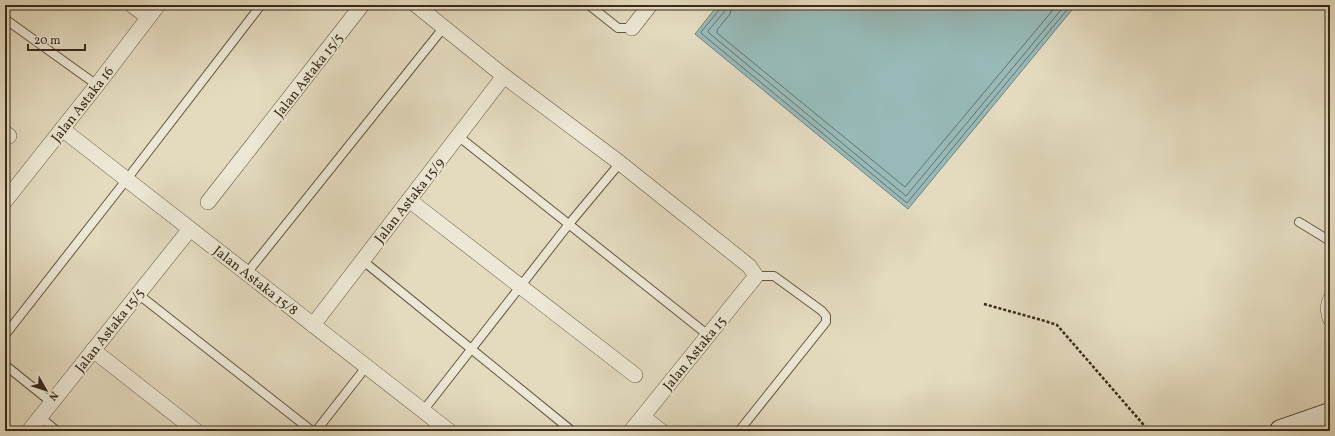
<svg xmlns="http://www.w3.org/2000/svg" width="1335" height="436" font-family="Vollkorn,serif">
	<rect width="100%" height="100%" fill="#e4dbbf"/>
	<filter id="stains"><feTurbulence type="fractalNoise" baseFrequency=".005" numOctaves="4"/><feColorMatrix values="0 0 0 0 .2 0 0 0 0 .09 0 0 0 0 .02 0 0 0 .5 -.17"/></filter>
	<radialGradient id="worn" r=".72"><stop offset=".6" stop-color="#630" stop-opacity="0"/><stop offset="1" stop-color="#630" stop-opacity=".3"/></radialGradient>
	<path fill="#97bab8" stroke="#718078" d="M718,5H1076L908,209L695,34Z"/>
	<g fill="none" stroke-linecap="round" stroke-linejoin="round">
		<g stroke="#687268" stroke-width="1">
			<path d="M721,5L720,9L701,32L702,34L907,203L1071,5"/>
			<path d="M726,5L724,12L708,31L709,33L906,196L1065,5"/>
			<path d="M732,5L730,14L717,30V33L905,187L1057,5"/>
		</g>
		<defs>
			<g id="lane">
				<path d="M589,5L618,28H632"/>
				<path d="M5,19L97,85"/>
				<path d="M458,136L708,335"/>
				<path d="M1299,222L1330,241"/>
				<path d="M362,260L572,431"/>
				<path d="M247,273L444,27"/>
				<path d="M138,294L312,431"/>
				<path d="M5,335L127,179L261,5"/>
				<path d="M5,365L51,402"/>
				<path d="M423,411L569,224L620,163"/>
				<path d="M40,417L57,431"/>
				<path d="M316,431L366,367"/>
				<path d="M739,431L826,322V316L822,311L774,276H756"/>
			</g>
			<g id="street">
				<path d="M132,5L148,17"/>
				<path d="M416,5L504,76L620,163L749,266L756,276L631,431"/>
				<path d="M632,28L650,5"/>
				<path d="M62,129L449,431"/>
				<path d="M5,133L9,136"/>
				<path d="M409,200L635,375"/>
				<path d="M5,201L97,85L158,5"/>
				<path d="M208,202L362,5"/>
				<path d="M1330,300L1328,309L1330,318"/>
				<path d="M313,325L504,76"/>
				<path d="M93,350L196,431"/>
				<path d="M643,417L661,431"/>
				<path d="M29,431L190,229"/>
			</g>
			<path id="secondary" d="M1281,431L1330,414"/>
		</defs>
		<use href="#lane" stroke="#635642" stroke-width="10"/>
		<use href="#street" stroke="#635642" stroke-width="16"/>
		<use href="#secondary" stroke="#382a19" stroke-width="24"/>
		<path stroke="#382a19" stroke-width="2.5" stroke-dasharray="3 2" stroke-linecap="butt" d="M984,304L1045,321L1057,325L1149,431"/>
		<use href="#lane" stroke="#ede8d5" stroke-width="8"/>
		<use href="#street" stroke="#ede8d5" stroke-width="15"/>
		<use href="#secondary" stroke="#ede8d5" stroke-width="22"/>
	</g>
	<g text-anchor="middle" stroke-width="3.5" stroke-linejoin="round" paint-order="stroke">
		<g font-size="14" fill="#382a19" stroke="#ede8d5">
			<text transform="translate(308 75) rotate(-52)" y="5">Jalan Astaka 15/5</text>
			<text transform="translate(82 104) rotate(-52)" y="5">Jalan Astaka 16</text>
			<text transform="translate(409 200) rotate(-52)" y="5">Jalan Astaka 15/9</text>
			<text transform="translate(256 280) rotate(38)" y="5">Jalan Astaka 15/8</text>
			<text transform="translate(109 330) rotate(-52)" y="5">Jalan Astaka 15/5</text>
			<text transform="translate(694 353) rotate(-51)" y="5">Jalan Astaka 15</text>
		</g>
	</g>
	<rect width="1335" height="436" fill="none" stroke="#e4dbbf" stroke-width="20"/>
	<rect x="6" y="6" width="1323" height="424" fill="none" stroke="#382a19" stroke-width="2"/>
	<rect x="10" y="10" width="1315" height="416" fill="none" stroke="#382a19"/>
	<g transform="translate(46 390) rotate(129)" stroke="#ede8d5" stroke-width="3" paint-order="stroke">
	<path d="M0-3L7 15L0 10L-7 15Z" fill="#382a19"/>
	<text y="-6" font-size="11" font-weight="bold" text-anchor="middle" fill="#382a19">N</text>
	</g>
	<path d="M28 44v6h57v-6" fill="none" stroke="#382a19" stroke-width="2"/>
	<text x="34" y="44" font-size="12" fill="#382a19" stroke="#ede8d5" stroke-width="3" paint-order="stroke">20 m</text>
	<rect width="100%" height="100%" filter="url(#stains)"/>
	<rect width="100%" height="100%" fill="url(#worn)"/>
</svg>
